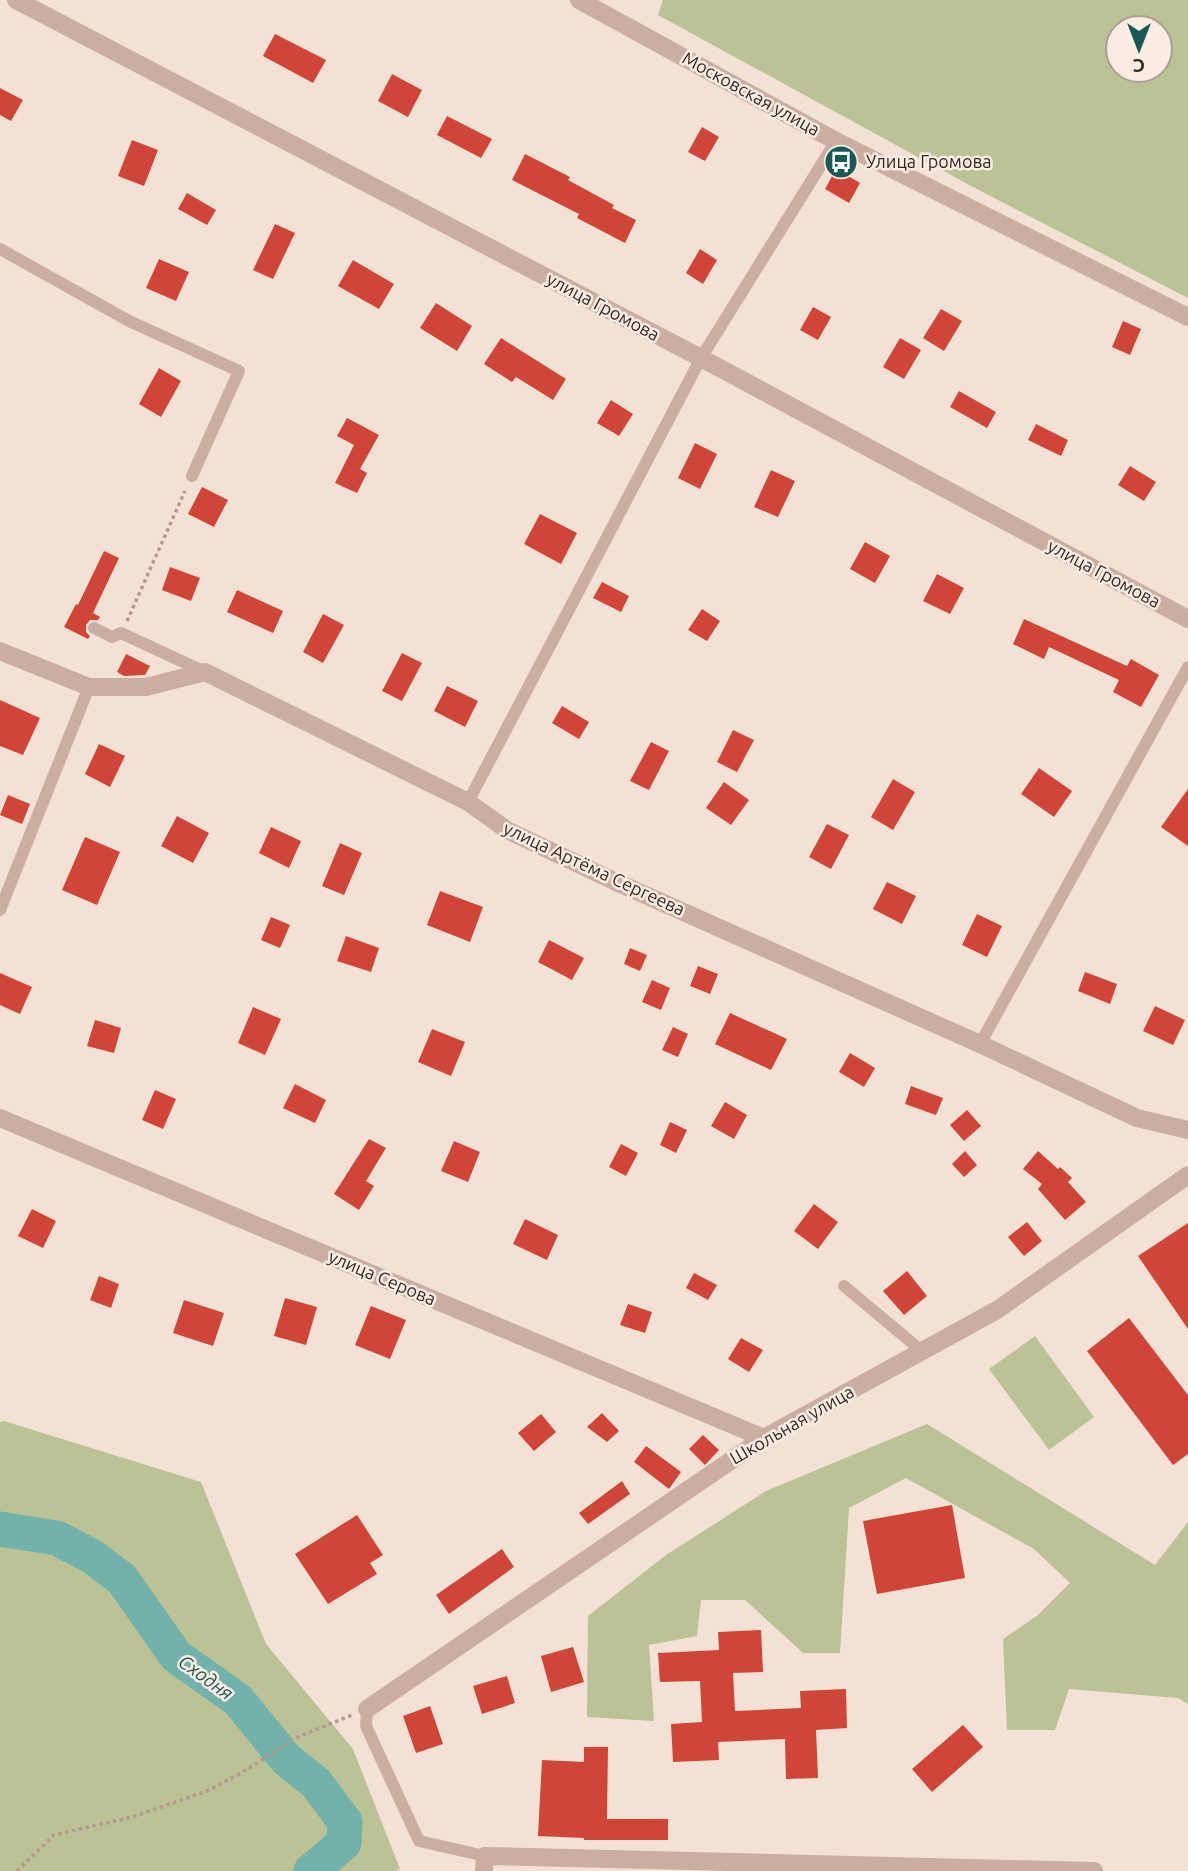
<svg xmlns="http://www.w3.org/2000/svg" width="1188" height="1871" font-family="Ubuntu,sans-serif">
	<rect width="100%" height="100%" fill="#f3e1d6"/>
	<g fill="#bac296" fill-rule="evenodd">
		<path d="M663,0H1188V298L971,186L658,15ZM1118,28H1160V70H1118Z"/>
		<path d="M1035,1336L1094,1417L1049,1450L989,1369Z"/>
		<path d="M4,1421L201,1482L266,1644L353,1749L400,1869L396,1871H0V1422Z"/>
		<path d="M927,1424L1155,1565L1188,1522V1704L1178,1698L1069,1689L1055,1730H1007L1003,1639L1038,1615L1070,1583L1034,1549L906,1478L849,1508L840,1653H803L745,1600H701L697,1636L649,1645L654,1721L587,1717L588,1616L666,1555L766,1491Z"/>
	</g>
	<g fill="none" stroke-linecap="round" stroke-linejoin="round">
		<path stroke="#73b2ab" stroke-width="35" d="M0,1529L57,1538L93,1557L122,1579L176,1656L238,1700L286,1759L316,1783L345,1822L344,1843L311,1871"/>
	</g>
	<g fill="#cf4538">
		<path d="M275,34L326,60L313,83L263,56Z"/>
		<path d="M392,74L422,90L408,117L378,101Z"/>
		<path d="M0,88L23,100L11,121L0,115Z"/>
		<path d="M447,116L492,139L481,158L437,135Z"/>
		<path d="M702,127L719,137L705,161L688,152Z"/>
		<path d="M132,140L158,150L144,186L118,176Z"/>
		<path d="M525,154L570,177L568,180L614,205L612,208L636,220L625,243L577,218L579,214L512,180Z"/>
		<path d="M836,169L860,183L849,203L825,189Z"/>
		<path d="M187,193L216,210L207,225L178,209Z"/>
		<path d="M275,224L295,233L273,279L253,270Z"/>
		<path d="M700,249L717,260L703,284L686,273Z"/>
		<path d="M159,259L189,272L176,301L146,288Z"/>
		<path d="M353,260L394,284L379,309L338,286Z"/>
		<path d="M436,303L472,326L457,351L420,328Z"/>
		<path d="M813,307L831,317L818,340L800,330Z"/>
		<path d="M941,309L962,321L944,351L923,338Z"/>
		<path d="M1123,321L1141,329L1130,355L1112,347Z"/>
		<path d="M501,338L566,379L553,400L516,377L512,382L484,364Z"/>
		<path d="M900,338L921,350L904,379L883,367Z"/>
		<path d="M159,368L181,381L161,417L139,404Z"/>
		<path d="M959,391L996,412L987,428L950,407Z"/>
		<path d="M611,400L633,414L619,436L597,423Z"/>
		<path d="M347,418L379,435L360,469L367,473L357,493L335,483L354,445L337,436Z"/>
		<path d="M1036,424L1068,440L1061,456L1028,440Z"/>
		<path d="M695,443L717,454L700,489L678,478Z"/>
		<path d="M1130,466L1156,482L1144,501L1118,485Z"/>
		<path d="M771,470L795,481L778,517L754,507Z"/>
		<path d="M202,487L228,500L214,527L188,514Z"/>
		<path d="M540,514L577,533L561,564L524,544Z"/>
		<path d="M865,542L890,556L875,583L850,569Z"/>
		<path d="M104,551L119,558L93,613L100,617L98,620H90L86,625V632L90,636L88,639L64,627L76,604L78,605Z"/>
		<path d="M170,567L200,578L191,601L162,590Z"/>
		<path d="M937,574L964,588L950,614L923,601Z"/>
		<path d="M602,582L629,596L621,612L593,598Z"/>
		<path d="M237,590L283,611L273,633L227,612Z"/>
		<path d="M702,609L720,621L707,641L688,630Z"/>
		<path d="M323,614L344,625L323,663L303,652Z"/>
		<path d="M1024,619L1127,666L1131,659L1159,675L1141,707L1113,692L1119,680L1049,647L1044,659L1013,644Z"/>
		<path d="M402,653L422,663L402,701L382,691Z"/>
		<path d="M126,654L150,666L145,675L124,676L117,672Z"/>
		<path d="M447,686L478,701L465,727L434,711Z"/>
		<path d="M0,700L40,718L23,755L0,746Z"/>
		<path d="M562,706L589,722L579,739L552,723Z"/>
		<path d="M733,730L754,740L737,772L717,762Z"/>
		<path d="M651,742L669,751L649,790L630,781Z"/>
		<path d="M99,744L125,756L110,787L85,774Z"/>
		<path d="M1039,768L1072,791L1054,817L1021,794Z"/>
		<path d="M893,779L915,792L893,830L871,817Z"/>
		<path d="M724,782L749,800L731,825L706,808Z"/>
		<path d="M1188,789V846L1161,827Z"/>
		<path d="M8,795L30,804L22,824L0,815Z"/>
		<path d="M177,816L209,833L193,863L161,846Z"/>
		<path d="M827,824L849,835L831,869L809,857Z"/>
		<path d="M271,827L301,841L289,868L259,853Z"/>
		<path d="M85,837L120,852L97,905L62,890Z"/>
		<path d="M340,843L362,853L344,895L322,886Z"/>
		<path d="M887,882L916,896L902,924L873,909Z"/>
		<path d="M440,891L483,907L470,942L427,925Z"/>
		<path d="M977,914L1002,926L987,957L962,945Z"/>
		<path d="M271,917L290,925L280,948L261,940Z"/>
		<path d="M346,936L379,948L371,972L337,961Z"/>
		<path d="M549,940L584,958L572,980L538,962Z"/>
		<path d="M630,948L647,955L640,971L624,964Z"/>
		<path d="M698,966L718,974L710,994L690,986Z"/>
		<path d="M1085,972L1117,984L1110,1004L1078,991Z"/>
		<path d="M0,973L32,987L20,1014L0,1005Z"/>
		<path d="M652,980L670,988L661,1010L642,1002Z"/>
		<path d="M1155,1006L1185,1020L1173,1045L1143,1031Z"/>
		<path d="M253,1007L281,1019L265,1055L238,1043Z"/>
		<path d="M730,1013L787,1039L771,1070L715,1044Z"/>
		<path d="M95,1020L121,1028L114,1053L87,1046Z"/>
		<path d="M673,1027L688,1034L678,1057L662,1050Z"/>
		<path d="M432,1029L465,1042L451,1076L418,1062Z"/>
		<path d="M850,1053L875,1068L864,1087L839,1072Z"/>
		<path d="M295,1084L326,1100L315,1123L283,1108Z"/>
		<path d="M911,1086L943,1098L936,1115L905,1104Z"/>
		<path d="M155,1090L176,1099L163,1129L142,1120Z"/>
		<path d="M725,1102L747,1115L734,1139L711,1126Z"/>
		<path d="M967,1110L981,1126L964,1141L950,1125Z"/>
		<path d="M670,1122L687,1130L676,1153L660,1145Z"/>
		<path d="M369,1139L386,1148L366,1181L374,1186L359,1210L334,1194Z"/>
		<path d="M454,1141L480,1152L468,1182L441,1171Z"/>
		<path d="M621,1144L638,1153L626,1176L609,1167Z"/>
		<path d="M965,1151L977,1165L964,1177L952,1164Z"/>
		<path d="M1038,1151L1058,1169L1060,1167L1072,1178L1068,1182L1086,1202L1065,1220L1038,1189L1042,1184L1023,1169Z"/>
		<path d="M814,1204L838,1222L818,1249L794,1231Z"/>
		<path d="M32,1209L56,1221L43,1248L18,1236Z"/>
		<path d="M525,1219L558,1235L547,1260L513,1244Z"/>
		<path d="M1027,1222L1042,1241L1024,1256L1008,1237Z"/>
		<path d="M1188,1223V1329L1138,1256Z"/>
		<path d="M907,1271L927,1296L904,1315L883,1291Z"/>
		<path d="M694,1273L717,1285L708,1300L686,1288Z"/>
		<path d="M99,1276L119,1284L111,1308L90,1300Z"/>
		<path d="M285,1298L317,1307L306,1345L274,1336Z"/>
		<path d="M184,1300L224,1313L213,1346L173,1333Z"/>
		<path d="M628,1304L652,1312L645,1333L620,1325Z"/>
		<path d="M371,1306L406,1320L390,1359L355,1345Z"/>
		<path d="M1129,1318L1188,1395V1454L1173,1465L1087,1351Z"/>
		<path d="M741,1338L763,1350L749,1372L728,1359Z"/>
		<path d="M602,1413L619,1431L607,1442L587,1427Z"/>
		<path d="M541,1414L556,1432L534,1451L518,1433Z"/>
		<path d="M703,1435L719,1450L705,1465L689,1449Z"/>
		<path d="M646,1446L681,1472L669,1489L634,1462Z"/>
		<path d="M622,1481L630,1494L588,1524L579,1513Z"/>
		<path d="M952,1505L965,1578L877,1594L863,1521Z"/>
		<path d="M357,1515L383,1555L370,1563L377,1574L328,1604L295,1554Z"/>
		<path d="M502,1549L514,1567L449,1614L436,1595Z"/>
		<path d="M761,1630L763,1672L733,1673L735,1711L801,1708L800,1691L846,1689L847,1728L816,1730L818,1778L786,1779L785,1739L718,1742L719,1760L673,1762L671,1724L702,1722L700,1681L660,1682L658,1653L719,1650L718,1632Z"/>
		<path d="M573,1647L584,1682L551,1692L541,1656Z"/>
		<path d="M507,1676L515,1703L482,1714L473,1686Z"/>
		<path d="M430,1706L443,1744L416,1753L403,1716Z"/>
		<path d="M963,1725L983,1747L932,1792L912,1769Z"/>
		<path d="M584,1747H608L607,1819H668V1840H584V1838L538,1836L542,1760L584,1762Z"/>
	</g>
	<g fill="none" stroke-linecap="round" stroke-linejoin="round">
		<g stroke="#b7988c" stroke-width="3.5" stroke-dasharray="3.5 3.5" stroke-linecap="butt">
			<path d="M127,621L185,491"/>
			<path d="M17,1871L54,1835L132,1817L207,1791L241,1773L300,1736L352,1715"/>
		</g>
		<g stroke="#cbaea2" stroke-width="12">
			<path d="M0,249L129,321L239,371L192,476"/>
			<path d="M94,628L112,637L121,633L205,672"/>
			<path d="M468,802L701,358L836,141"/>
			<path d="M0,910L89,687"/>
			<path d="M980,1044L1188,667"/>
			<path d="M844,1286L923,1352"/>
			<path d="M367,1709L366,1726L419,1841L485,1856"/>
		</g>
		<g stroke="#cbaea2" stroke-width="18">
			<path d="M16,0L701,358L1188,619"/>
			<path d="M0,651L89,687H146L205,672L468,802L507,830L614,881L980,1044L1137,1118L1188,1130"/>
			<path d="M0,1118L764,1438"/>
			<path d="M367,1709L764,1438L997,1310L1188,1175"/>
			<path d="M484,1871L485,1856L1094,1871"/>
		</g>
		<path stroke="#cbaea2" stroke-width="18" d="M579,0L836,141L1188,317"/>
	</g>
	<defs>
		<symbol id="bus-disc" viewBox="-11 -11 22 22"><circle r="9.5" fill="#185954" stroke="#faece3"/><path d="M-5-6H5V4H4V6H2V4H-2V6H-4V4H-5ZM-3.5-4V0h7V-4ZM-3.5 1.2v1.5H-2V1.2ZM2 1.2v1.5H3.5V1.2Z" fill="#fff"/></symbol>
	</defs>
	<g fill-rule="evenodd">
		<use href="#bus-disc" x="822" y="143" width="38" height="38"/>
	</g>
	<g text-anchor="middle" stroke-width="5" stroke-linejoin="round" paint-order="stroke">
		<g font-size="18" fill="#352825" stroke="#faece3">
			<text transform="translate(751 94) rotate(29)" y="6">Московская улица</text>
			<text transform="translate(603 307) rotate(28)" y="6">улица Громова</text>
			<text transform="translate(1104 574) rotate(28)" y="6">улица Громова</text>
			<text transform="translate(594 869) rotate(25)" y="6">улица Артёма Сергеева</text>
			<text transform="translate(382 1278) rotate(23)" y="6">улица Серова</text>
			<text transform="translate(792 1425) rotate(-30)" y="6">Школьная улица</text>
		</g>
		<g font-size="18" fill="#352825" stroke="#faece3" text-anchor="start">
			<text x="866" y="168">Улица Громова</text>
		</g>
		<g font-size="19" font-style="italic" fill="#185954" stroke="#faece3">
			<text transform="translate(206 1677) rotate(36)" y="7">Сходня</text>
		</g>
	</g>
	<g transform="translate(1139 49) rotate(180)"><circle r="33" fill="#faece3" stroke="#ab9e97" stroke-width="2"/>
	<path d="M0-5L12 26L0 18L-12 26Z" fill="#185954"/>
	<text y="-10" font-size="19" font-weight="bold" text-anchor="middle" fill="#352825">С</text>
	</g>
</svg>
